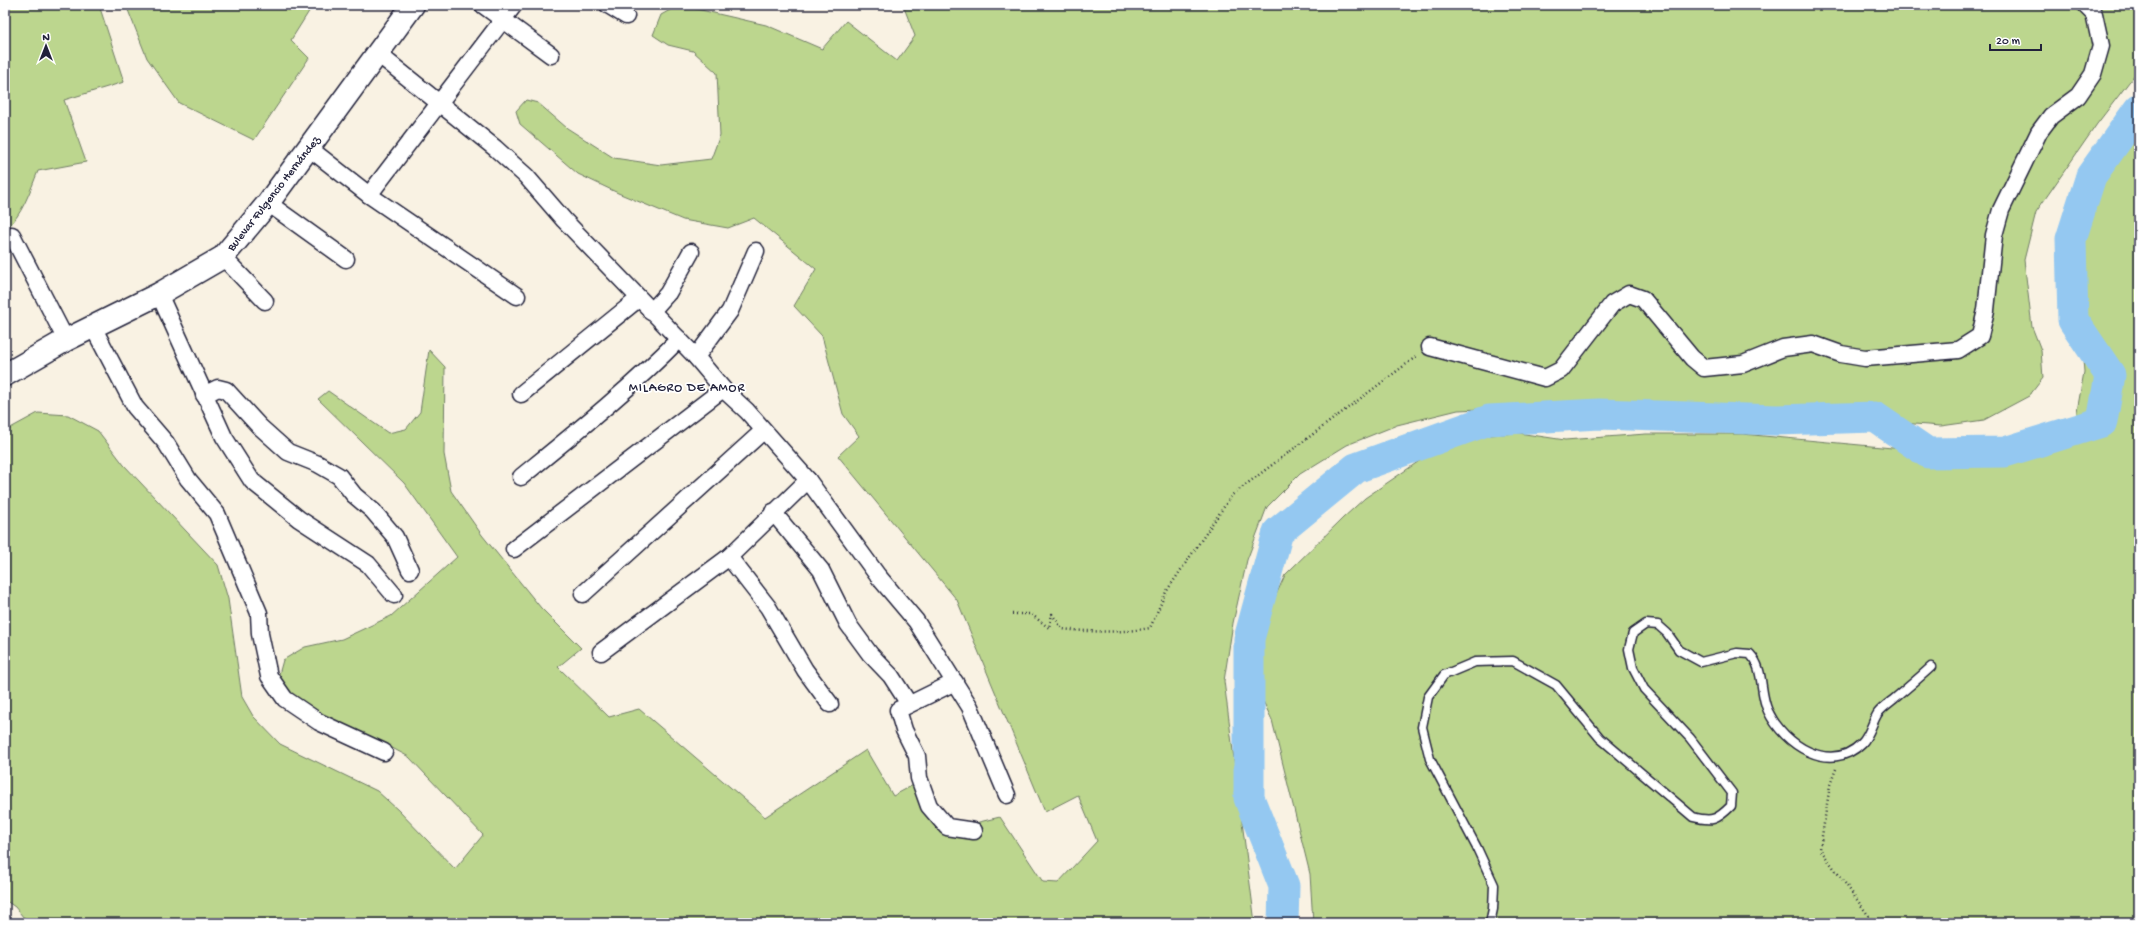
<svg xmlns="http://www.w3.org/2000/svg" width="2144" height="928" font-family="'Gochi Hand',sans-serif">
	<rect width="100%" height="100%" fill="#f9f2e3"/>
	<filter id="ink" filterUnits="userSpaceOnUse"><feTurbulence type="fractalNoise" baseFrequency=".025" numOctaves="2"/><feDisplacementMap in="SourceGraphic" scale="8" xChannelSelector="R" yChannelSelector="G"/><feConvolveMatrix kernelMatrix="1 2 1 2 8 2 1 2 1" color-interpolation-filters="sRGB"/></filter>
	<g filter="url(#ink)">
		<g fill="#bcd68e" stroke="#6f7c64">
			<path d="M5,5H99L124,82L64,100L86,162L38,171C30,191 22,216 5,230Z"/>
			<path d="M126,5H313L291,40L309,58L254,140L179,103L147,58Z"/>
			<path d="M679,5L766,25L822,49L846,21L897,61L915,36L903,5H2139V69L2097,124L2036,212L2024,260L2032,327L2041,350L2043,378L2029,396L1984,420L1941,426L1714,409L1591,412L1503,408L1458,410L1397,425L1347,445L1300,474L1267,507L1247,560L1233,623L1224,681L1255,923H28L15,907L5,900V431L38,413L68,415L98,431L124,465L218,565L228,599L242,697L253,716L280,744L377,791L398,810L455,869L483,835L409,757L383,743L339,726L293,697L278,678L283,660L305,647L342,639L391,616L457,557L404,483L318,399L328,391L388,433L406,429L420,412L429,350L445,367L444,454L451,491L482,535L541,608L581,648L558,667L609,717L639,709L765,817L866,750L893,796L919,782L946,830L1000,817L1043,882L1058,883L1097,841L1078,795L1045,812L957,600L838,456L859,436L843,414L822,336L794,306L816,269L754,218L728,228L683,220L618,193L578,174L520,124L516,111L526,100L538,103L567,128L614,158L661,165L711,159L720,135L717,73L693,51L668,45L653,35L661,15Z"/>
			<path d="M2139,131V923H1313L1310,874L1272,720L1256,686L1250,653L1285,575L1343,518L1365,498L1431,453L1462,437L1518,433L1565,440L1646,434H1742L1903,449L1932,457L1971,463L2009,462L2057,445L2076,417L2084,372L2080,322L2062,254L2071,227L2104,172Z"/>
		</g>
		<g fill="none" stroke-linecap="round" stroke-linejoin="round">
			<path stroke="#94c8f1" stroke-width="31" d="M1283,923L1284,886L1249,798V639L1278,532L1356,468L1489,420L1599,414L1777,420L1875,417L1928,453L2005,452L2102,422L2110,375L2073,320L2071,239L2091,176L2139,109"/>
			<defs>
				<path id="lane" d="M1490,923L1493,909L1494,885L1477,848L1430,759L1422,727L1428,697L1444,675L1475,662L1513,661L1556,685L1600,738L1693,817C1712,822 1717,820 1731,806L1732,793L1690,738L1644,689L1633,668L1629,649L1633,633L1646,624L1658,625L1667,633L1679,650L1701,662L1737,653L1750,654C1765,670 1759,692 1768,711C1784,745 1830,775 1862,743C1870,735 1872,722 1878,713C1882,708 1889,703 1894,699C1906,689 1919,678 1931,667"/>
				<g id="street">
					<path d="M483,5L551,55"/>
					<path d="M608,5L626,16"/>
					<path d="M377,53L495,148L526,176L564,220L696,357L723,389L747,411L808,480L878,576L916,621L970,707L1007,795"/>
					<path d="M309,148L369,195L517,296"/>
					<path d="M369,195L514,5"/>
					<path d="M268,203L346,259"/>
					<path d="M12,235L66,340"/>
					<path d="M223,257L265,301"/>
					<path d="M159,294L224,437L252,481L299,519L368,564L394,595"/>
					<path d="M651,312L668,293L691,252"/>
					<path d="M93,327L135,407L166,443L188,479L217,514L259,613L260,634L269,676L285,699L319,722L384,752"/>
					<path d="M1430,347L1545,378L1561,370L1612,304L1629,294L1643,299L1692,358L1704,368L1743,364L1783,348L1813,344L1841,354L1865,358L1958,350L1980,336L1986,310L1994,235L2001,210L2039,132L2051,116L2078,96L2093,74L2101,46L2094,14L2085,5"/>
					<path d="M696,357L730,311L756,251"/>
					<path d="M521,394L638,299"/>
					<path d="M204,395L218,388L226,390L259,426L288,452L318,464L339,476L354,495L373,511L395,537L410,570"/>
					<path d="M521,477C575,433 630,389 679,339"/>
					<path d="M773,512L821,570L848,624L870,654L891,676L909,704"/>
					<path d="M514,549L723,389"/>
					<path d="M729,557L768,607L805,670L830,704"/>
					<path d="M583,594L763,431"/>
					<path d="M601,652L729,557L808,480"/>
					<path d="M955,682L898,710L904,730L917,756L919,778L929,806L947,827L974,831"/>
				</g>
				<path id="secondary" d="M5,375L66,340L159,294L223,257L268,203L413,5"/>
			</defs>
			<use href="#lane" stroke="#22223b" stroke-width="11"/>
			<use href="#street" stroke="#22223b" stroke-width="19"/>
			<use href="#secondary" stroke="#22223b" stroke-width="25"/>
			<g stroke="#22223b" stroke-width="2.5" stroke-dasharray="1 3" stroke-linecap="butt">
				<path d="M1012,614H1031L1049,628L1052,614L1062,629C1090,632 1122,633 1150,628L1166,592L1232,495L1417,356"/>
				<path d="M1836,769L1830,785L1820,849L1874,923"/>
			</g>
			<use href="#lane" stroke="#fff" stroke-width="8"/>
			<use href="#street" stroke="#fff" stroke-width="16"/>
			<use href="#secondary" stroke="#fff" stroke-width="22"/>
		</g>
	</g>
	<g text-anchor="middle" stroke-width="3.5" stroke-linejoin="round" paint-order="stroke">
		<g font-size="12" fill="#22223b" stroke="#fff">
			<text transform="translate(273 193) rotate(-52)" y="4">Bulevar Fulgencio Hernández</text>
		</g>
		<g font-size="13" letter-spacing="1" fill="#22223b" stroke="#fff">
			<text x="687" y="391">MILAGRO DE AMOR</text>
		</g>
	</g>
	<rect width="2144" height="928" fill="none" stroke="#fff" stroke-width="20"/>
	<rect x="10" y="10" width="2124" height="908" fill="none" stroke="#22223b" stroke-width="1.5" filter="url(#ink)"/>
	<g transform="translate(46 46)" stroke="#ffffff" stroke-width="3" paint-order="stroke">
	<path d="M0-3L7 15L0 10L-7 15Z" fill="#22223b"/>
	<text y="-6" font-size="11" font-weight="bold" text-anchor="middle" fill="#22223b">N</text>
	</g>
	<path d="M1990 44v6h51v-6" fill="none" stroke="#22223b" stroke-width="2"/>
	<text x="1996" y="44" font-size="12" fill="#22223b" stroke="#ffffff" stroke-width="3" paint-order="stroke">20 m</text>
</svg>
